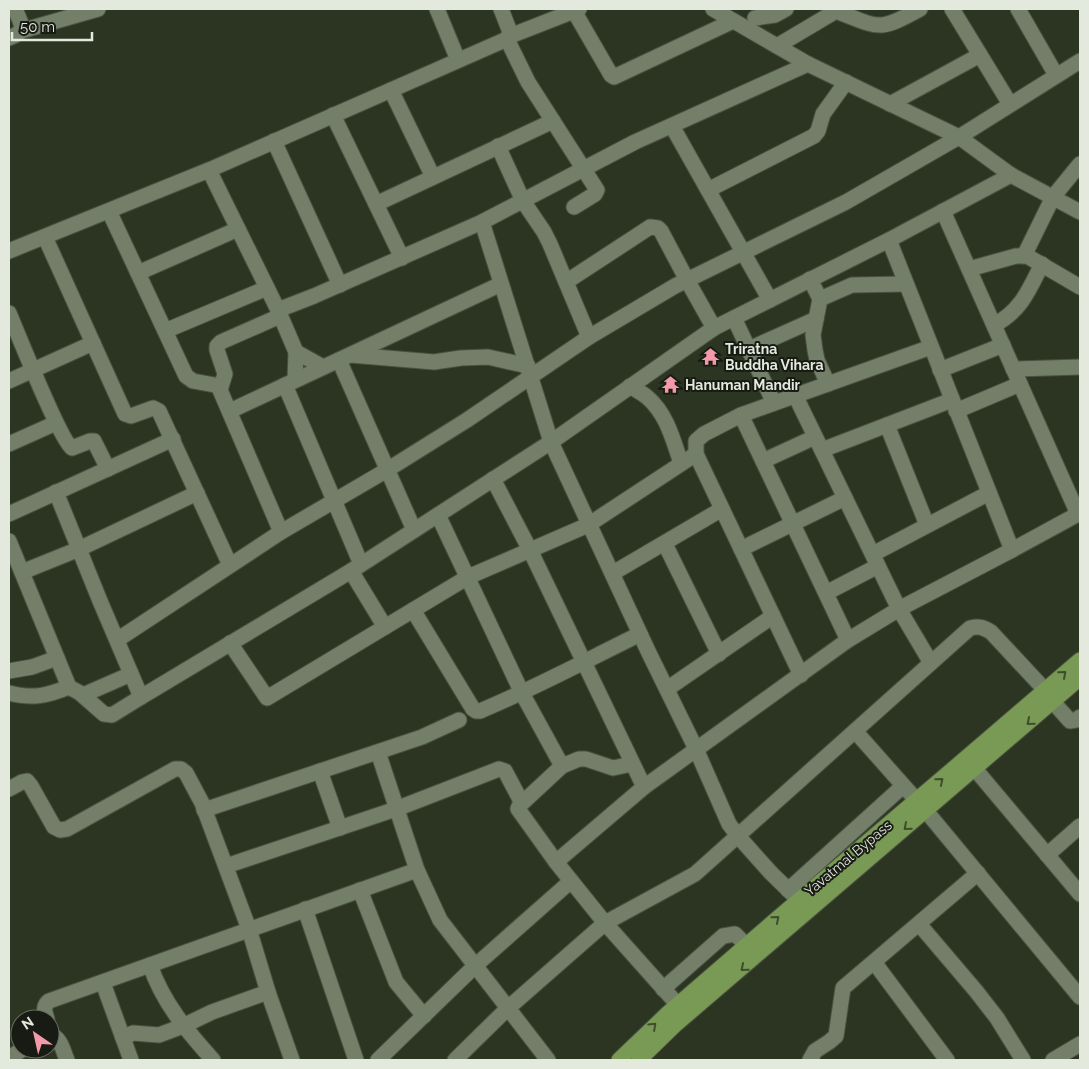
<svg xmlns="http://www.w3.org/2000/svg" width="1089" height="1069" font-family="Raleway,sans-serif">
	<rect width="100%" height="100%" fill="#2c3522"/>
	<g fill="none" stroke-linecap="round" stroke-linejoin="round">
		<defs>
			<g id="minor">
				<path d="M437,9L458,60"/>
				<path d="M713,9L808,64"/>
				<path d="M952,9L1010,104"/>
				<path d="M1018,9L1056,75"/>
				<path d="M574,11L611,75L614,77L733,21"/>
				<path d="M755,18L775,15L786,9"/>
				<path d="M21,31L98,9"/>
				<path d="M510,36L579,9"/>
				<path d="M9,38C28,31 21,24 15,9"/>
				<path d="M507,39L528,82L597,190L595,194L574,207"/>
				<path d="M777,46L836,11C880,28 878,32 920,9"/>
				<path d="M391,90L433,177"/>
				<path d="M890,104L980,55"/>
				<path d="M333,115L402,258"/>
				<path d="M672,126L770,300"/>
				<path d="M274,141L340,285"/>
				<path d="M498,146L523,201L544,232L550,244L589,337"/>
				<path d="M209,170L278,310L314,296L482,222L635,142L808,64L959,137L1011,175L1080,212"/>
				<path d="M708,190L814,136L818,131L823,114L846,82"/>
				<path d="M376,204L553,121"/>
				<path d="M109,211L186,376L193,381L220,386"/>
				<path d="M943,211L1078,514"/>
				<path d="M482,222L551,442L648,651L696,749L729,824L738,836L771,873L807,908"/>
				<path d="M45,237L125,414L131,416L153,408L159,411L230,565"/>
				<path d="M889,240L1011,175"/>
				<path d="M9,251L209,170L507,39L510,32L501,9"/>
				<path d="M1024,256L1053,197L1080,164"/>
				<path d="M969,269L1016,256H1027L1080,287"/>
				<path d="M138,273L238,229"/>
				<path d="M810,279L820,299L813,335L815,350L817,360L828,384"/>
				<path d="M566,282L650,227L658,228L661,231L687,280L714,328"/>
				<path d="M820,299L852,285L906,284"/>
				<path d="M278,310L296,352L295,380"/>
				<path d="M9,313C18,334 60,440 72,448L90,441H94L108,469"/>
				<path d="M280,316L221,342L217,346V350L225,374L220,390L281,532"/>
				<path d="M734,318L774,403"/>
				<path d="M994,325C1021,311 1029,290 1042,264"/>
				<path d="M165,331L267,288"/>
				<path d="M749,349L816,319"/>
				<path d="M296,352L323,367"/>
				<path d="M351,355L434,362L461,358L488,357L528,366"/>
				<path d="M339,360L414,530"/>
				<path d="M1013,369L1080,367"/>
				<path d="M940,370L1003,345"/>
				<path d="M9,381L93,343"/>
				<path d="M285,385L361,564"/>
				<path d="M630,386C636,390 642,393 647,397C667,414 673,440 681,463"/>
				<path d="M795,395L899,609L931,663"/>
				<path d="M230,411L501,284"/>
				<path d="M956,411L1020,384"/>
				<path d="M741,415L848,640"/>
				<path d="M887,425L927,525"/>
				<path d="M9,444L56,423"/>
				<path d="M822,450L952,400"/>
				<path d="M763,461L815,437"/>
				<path d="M493,479L530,550L644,787"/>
				<path d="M56,492L100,601L141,697L351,571L444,511L551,442L714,328L889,240L1012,550"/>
				<path d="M9,514L173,439"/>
				<path d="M438,515L522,693L562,766L519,806L518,809L556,862L605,923L678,1005"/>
				<path d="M9,541L69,687L80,693L104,714L112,715L141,697"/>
				<path d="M665,544L719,654"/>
				<path d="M741,549L845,498"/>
				<path d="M873,554L989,493"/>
				<path d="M351,571L385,627"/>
				<path d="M22,572L79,549L197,493"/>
				<path d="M613,573L722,509"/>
				<path d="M826,593L878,566"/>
				<path d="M413,610L473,709L476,711H480C535,688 587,660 640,634"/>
				<path d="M117,640L281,532L387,470L467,420L589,337L675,286L846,202L959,137L1080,61"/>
				<path d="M230,643L267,698L468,577L588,525L696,454"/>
				<path d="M9,671L32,667L57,658"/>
				<path d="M801,675L696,454V441L704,434L741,415L931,347"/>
				<path d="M667,689L773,616"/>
				<path d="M9,693C33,699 46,696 69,687"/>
				<path d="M83,695L131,674"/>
				<path d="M1053,702L1070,721L1076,720L1080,717"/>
				<path d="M855,731L926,811L1080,997"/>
				<path d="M378,752L417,870L440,920L548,1060"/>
				<path d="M562,766L579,759H586L613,768L632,764"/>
				<path d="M975,769L1080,894"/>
				<path d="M320,771L340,828"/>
				<path d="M9,789L22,782L27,781L31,786L54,827L60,830L67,829L175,769H181L186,773L202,803L249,929L268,992L292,1060"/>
				<path d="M204,810L422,737L459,720"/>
				<path d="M1047,855L1080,826"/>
				<path d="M556,862L644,787L848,640L899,609L1012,550L1080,513"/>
				<path d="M226,866L396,809L499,769L505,771L522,803"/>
				<path d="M360,890L396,982L424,1016"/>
				<path d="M788,890L903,786"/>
				<path d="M305,909L356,1060"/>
				<path d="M919,924L976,991L997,1018L1023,1060"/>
				<path d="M874,962L947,1060"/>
				<path d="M150,965C163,1003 187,1031 213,1060"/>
				<path d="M103,983L131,1060"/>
				<path d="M663,989L723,936L735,934L746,945"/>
				<path d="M47,1019C45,1012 42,1007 49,1001L417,870"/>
				<path d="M50,1035C61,1037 63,1051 67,1060"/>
				<path d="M123,1038L133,1033L159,1035L183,1026L212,1012L268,992"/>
				<path d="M9,1058L23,1049"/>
				<path d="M378,1060L476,965L571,881"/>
				<path d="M455,1060L508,1008L605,923L695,874L970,628C979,626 983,627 991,632L1045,690"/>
				<path d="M810,1060L815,1051L829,1042L836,1036L843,988L978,873"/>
				<path d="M1053,1060L1080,1044"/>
			</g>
			<g id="major">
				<path d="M619,1060L667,1014L772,923L953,769L1080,660"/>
				<path d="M639,1060L675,1025L1080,678"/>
			</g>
		</defs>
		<use href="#minor" stroke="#4a5242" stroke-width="17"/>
		<use href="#major" stroke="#4a5242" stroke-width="17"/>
		<use href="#minor" stroke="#747f69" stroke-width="15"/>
		<use href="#major" stroke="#799a54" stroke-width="15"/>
	</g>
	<defs><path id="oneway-chevron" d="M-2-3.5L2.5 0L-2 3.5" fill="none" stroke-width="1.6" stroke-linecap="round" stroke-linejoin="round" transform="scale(1.25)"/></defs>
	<g stroke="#3e4e2d">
		<use href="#oneway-chevron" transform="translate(1063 674) rotate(-41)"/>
		<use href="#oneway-chevron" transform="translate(1030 722) rotate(139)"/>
		<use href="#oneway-chevron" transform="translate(940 781) rotate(-40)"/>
		<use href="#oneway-chevron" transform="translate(907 827) rotate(139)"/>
		<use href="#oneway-chevron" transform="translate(776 919) rotate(-40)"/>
		<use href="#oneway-chevron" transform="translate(744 968) rotate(140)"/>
		<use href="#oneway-chevron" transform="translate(653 1026) rotate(-43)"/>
	</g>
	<defs>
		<symbol id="temple-bare" viewBox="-9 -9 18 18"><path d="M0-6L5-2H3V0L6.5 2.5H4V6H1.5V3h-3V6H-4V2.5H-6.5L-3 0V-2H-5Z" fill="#f39aaa" stroke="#171b13" stroke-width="2.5" paint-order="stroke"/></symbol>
	</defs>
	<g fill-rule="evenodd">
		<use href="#temple-bare" x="698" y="344" width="25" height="25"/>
		<use href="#temple-bare" x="658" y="372" width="25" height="25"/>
	</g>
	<g text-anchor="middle" stroke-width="4" stroke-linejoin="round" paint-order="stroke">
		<g font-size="14" font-weight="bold" fill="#e3e9dd" stroke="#171b13" text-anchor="start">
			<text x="725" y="354">Triratna<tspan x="725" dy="16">Buddha Vihara</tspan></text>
			<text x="685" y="390">Hanuman Mandir</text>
		</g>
		<g font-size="14" fill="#e3e9dd" stroke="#171b13">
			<text transform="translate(848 858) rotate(-40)" y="5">Yavatmal Bypass</text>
		</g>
	</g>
	<rect width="1089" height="1069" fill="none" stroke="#e3e9dd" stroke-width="20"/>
	<g transform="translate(35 1034) rotate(326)"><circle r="24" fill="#171b13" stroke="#696d64"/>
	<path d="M0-4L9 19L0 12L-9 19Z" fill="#f39aaa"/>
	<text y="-8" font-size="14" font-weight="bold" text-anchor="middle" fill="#e3e9dd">N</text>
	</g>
	<path d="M12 32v8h80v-8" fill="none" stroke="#e3e9dd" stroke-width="2.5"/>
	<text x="20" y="32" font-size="15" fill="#e3e9dd" stroke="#171b13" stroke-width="4" paint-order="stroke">50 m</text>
</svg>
